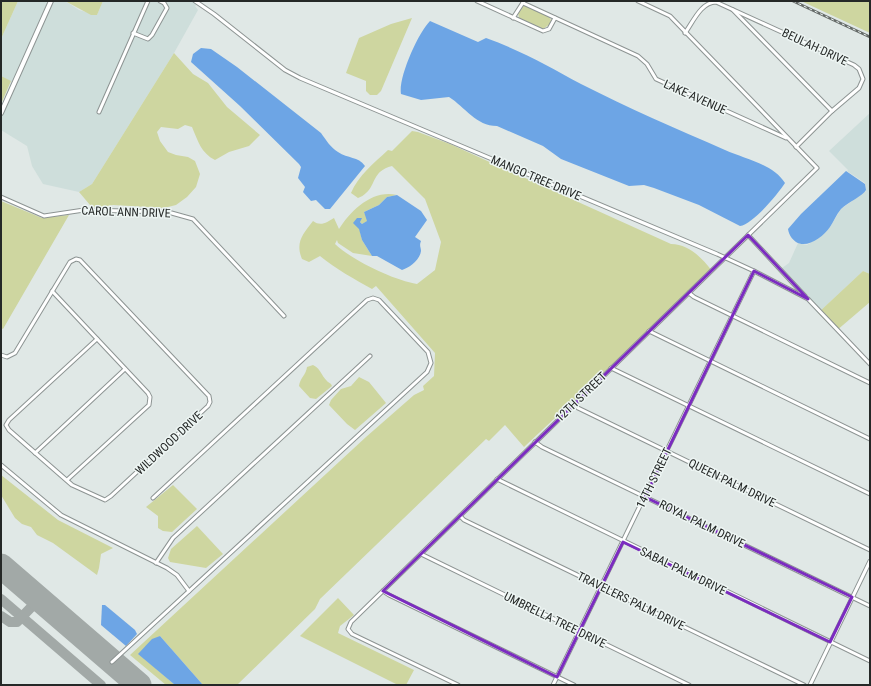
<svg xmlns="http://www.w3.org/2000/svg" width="871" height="686" font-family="'Roboto Condensed',sans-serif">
	<rect width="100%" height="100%" fill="#e0e8e6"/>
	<g fill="#cededb">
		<path d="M18,1H48L1,108L11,82L1,76V39Z"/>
		<path d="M53,1H65L79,10L97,15L103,1H202L195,6L198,10L174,53L92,184L79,192L43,184L32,166L27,146L1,130V118Z"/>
		<path d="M870,113V274L863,271L818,313L778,271L789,263L798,243L807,245L821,236L830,227L841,209L866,191L865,183L847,171L848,170L829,151Z"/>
	</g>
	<g fill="#ced6a0">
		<path d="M3,1H18L1,39V4Z"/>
		<path d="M65,1H103L97,15H91Z"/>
		<path d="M801,1H870V33Z"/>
		<path d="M524,5L549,17L551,20L550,24L543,29L519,18L518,13Z"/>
		<path d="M412,18L381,91L377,95H370L366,91V81L346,73L359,38L391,24Z"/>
		<path d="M174,53L193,74L208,83L227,107L260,135L249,146L229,152L215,160C201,153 198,141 192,127L185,125L178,129L161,127L157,132L160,141L168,152L176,155L188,157L195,161L200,174L196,187L187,197L176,205L164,208L113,205L97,208L90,205L79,192L92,184Z"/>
		<path d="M1,76L11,81L1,104Z"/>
		<path d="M412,131L418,132L450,144L671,244C689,244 702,258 712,271L524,447L505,425L489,441L486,439L320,599L315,609L237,685H203L160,636L139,654L175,685H166L130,655L366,437L414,395L424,390L423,386L434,376L435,353L376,286L372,289C354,279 336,269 320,256L309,262L302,259C295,242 303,234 313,221C321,227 327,222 334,218L339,229C351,210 373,189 397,195L387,197L379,205L364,212L368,221L362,224L357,218L362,240L372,256L353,253L338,243L337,240L335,244C352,260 393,280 417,284L435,270L441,242L425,199L392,166C372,171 376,185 366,193C364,195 361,197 358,198L351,193C358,176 374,163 388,150L392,151Z"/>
		<path d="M1,201L42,218L69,215L3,329L1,328Z"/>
		<path d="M863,271L870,274V302L836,331L818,313Z"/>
		<path d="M313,365C322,369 321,378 331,384L332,386L316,399L310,398L299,386C300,378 306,375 307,367Z"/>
		<path d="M359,377L369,382L386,403L355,430L347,424L329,405L331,400L341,389L351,386Z"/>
		<path d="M1,475L58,520L113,548L101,554L99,568L97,575L53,543L37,535L31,527L22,524L15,518L1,495Z"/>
		<path d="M173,485L197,509L172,532L163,531L158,528V516L146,507Z"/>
		<path d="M197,526L223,554L206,568L170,562L168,558L171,549Z"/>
		<path d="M338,598L354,615L340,626L338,633L414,670L406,685H398L300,636Z"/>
	</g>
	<g fill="#6da5e5">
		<path d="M430,21L478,42L486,38C520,50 550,67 581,84C628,108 677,129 725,150C745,159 773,164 785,183C778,194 753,224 740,226L699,205L654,188L644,185L629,186L561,159L543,146L497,126C476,126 465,107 449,97L421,100L401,94C398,78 418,33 430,21Z"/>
		<path d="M201,48L211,49L237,67L321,133C326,140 331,148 338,152C348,159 358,156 365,166L330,209H325L316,200L311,201L303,192L305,187L298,178L301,167L299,164L240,106L191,62L193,54Z"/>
		<path d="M846,171L865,184L866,190C863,196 848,202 841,209C836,215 834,221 830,227C823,237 807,249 796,242C792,239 789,235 788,229L801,214Z"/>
		<path d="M397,195L421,211L427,220L415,237L421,241C419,246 421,247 421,251C420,260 409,268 402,270L377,256H372L362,240L359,229L353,223L357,218H362L360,222L362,224L367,221L364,212L379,205L387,197Z"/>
		<path d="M102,605H105L135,630L137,634L126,646L101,625Z"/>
		<path d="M160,636L203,685H175L138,654L152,639Z"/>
	</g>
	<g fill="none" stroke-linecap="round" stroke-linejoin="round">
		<g stroke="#a2a9a7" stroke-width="10">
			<path d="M1,599L101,685"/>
			<path d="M1,616L10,622H17L39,599"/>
		</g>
		<path stroke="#a2a9a7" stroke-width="25" d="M1,566L139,685"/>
		<defs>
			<g id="minor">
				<path d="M195,1L214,14L285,70L300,78L717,254L754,271L808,299L870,364"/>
				<path d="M477,1L543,31L549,29L555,18"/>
				<path d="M523,3L638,56L647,64L656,79L786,138"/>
				<path d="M733,10L832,111"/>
				<path d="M513,18L524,1"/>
				<path d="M133,33L148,39L152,35L167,8L164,3L160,1"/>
				<path d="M685,33C693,22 701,2 716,2L854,65L859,69L863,79L859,88L832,111L796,147"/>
				<path d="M99,112L148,1"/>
				<path d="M1,197L44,216L84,210L168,212L193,219L284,316"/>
				<path d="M748,235L805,296"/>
				<path d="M52,291L148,393L150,397L149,405L67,480"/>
				<path d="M689,293L694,297L870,383"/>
				<path d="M649,331L870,439"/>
				<path d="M1,355L7,357L15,353L70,262L76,259L80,260L209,396L210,402L208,406L111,496L105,500L72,485L9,430L6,425L9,420L97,339"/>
				<path d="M611,368L870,494"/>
				<path d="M574,404L578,408L870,550"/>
				<path d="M535,442L542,447L870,606"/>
				<path d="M35,453L125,369"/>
				<path d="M1,465L61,515L167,568L177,575L189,591"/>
				<path d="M497,479L870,661"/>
				<path d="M460,516L464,520L804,685"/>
				<path d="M421,554L689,685"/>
				<path d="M156,563L173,538L370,356"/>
				<path d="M383,591L389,595L574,685"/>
				<path d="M112,662L427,372L431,363L428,352L379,300L373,298L367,300L153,498"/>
				<path d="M458,685L352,634L348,629L351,622L817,168L670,16L638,1"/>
				<path d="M553,685L754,271"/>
				<path d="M810,685L870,561"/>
			</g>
			<path id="tertiary" d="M1,113L51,1"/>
		</defs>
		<use href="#minor" stroke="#8d9493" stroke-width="5"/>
		<use href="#tertiary" stroke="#8d9493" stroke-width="6"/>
		<use href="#minor" stroke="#fff" stroke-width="3"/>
		<use href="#tertiary" stroke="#fff" stroke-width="4"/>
		<defs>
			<path id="rail" d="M793,1L870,37"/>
		</defs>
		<use href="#rail" stroke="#656a68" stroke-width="2.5"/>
		<use href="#rail" stroke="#edf5f3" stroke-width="1" stroke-dasharray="3" stroke-linecap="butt"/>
	</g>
	<path fill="none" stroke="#7b2cbf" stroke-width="3" stroke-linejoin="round" d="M748,235L808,299L754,271L645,497L852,597L830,642L623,542L557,677L383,591Z"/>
	<g text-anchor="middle" stroke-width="3" stroke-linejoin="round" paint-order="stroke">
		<g font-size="12" fill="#252827" stroke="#edf5f3">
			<text transform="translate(815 47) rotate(25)" y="4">BEULAH DRIVE</text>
			<text transform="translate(695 97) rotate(24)" y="4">LAKE AVENUE</text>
			<text transform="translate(536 178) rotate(23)" y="4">MANGO TREE DRIVE</text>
			<text transform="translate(126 212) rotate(2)" y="4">CAROL ANN DRIVE</text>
			<text transform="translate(581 397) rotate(-44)" y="4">12TH STREET</text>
			<text transform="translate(169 443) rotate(-43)" y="4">WILDWOOD DRIVE</text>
			<text transform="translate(654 478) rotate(-64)" y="4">14TH STREET</text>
			<text transform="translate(732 483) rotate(26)" y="4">QUEEN PALM DRIVE</text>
			<text transform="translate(702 524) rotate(26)" y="4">ROYAL PALM DRIVE</text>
			<text transform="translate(683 571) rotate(26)" y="4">SABAL PALM DRIVE</text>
			<text transform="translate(631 601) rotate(26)" y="4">TRAVELERS PALM DRIVE</text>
			<text transform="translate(555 620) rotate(26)" y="4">UMBRELLA TREE DRIVE</text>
		</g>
	</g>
	<rect width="871" height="686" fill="none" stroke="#252827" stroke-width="4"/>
</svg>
